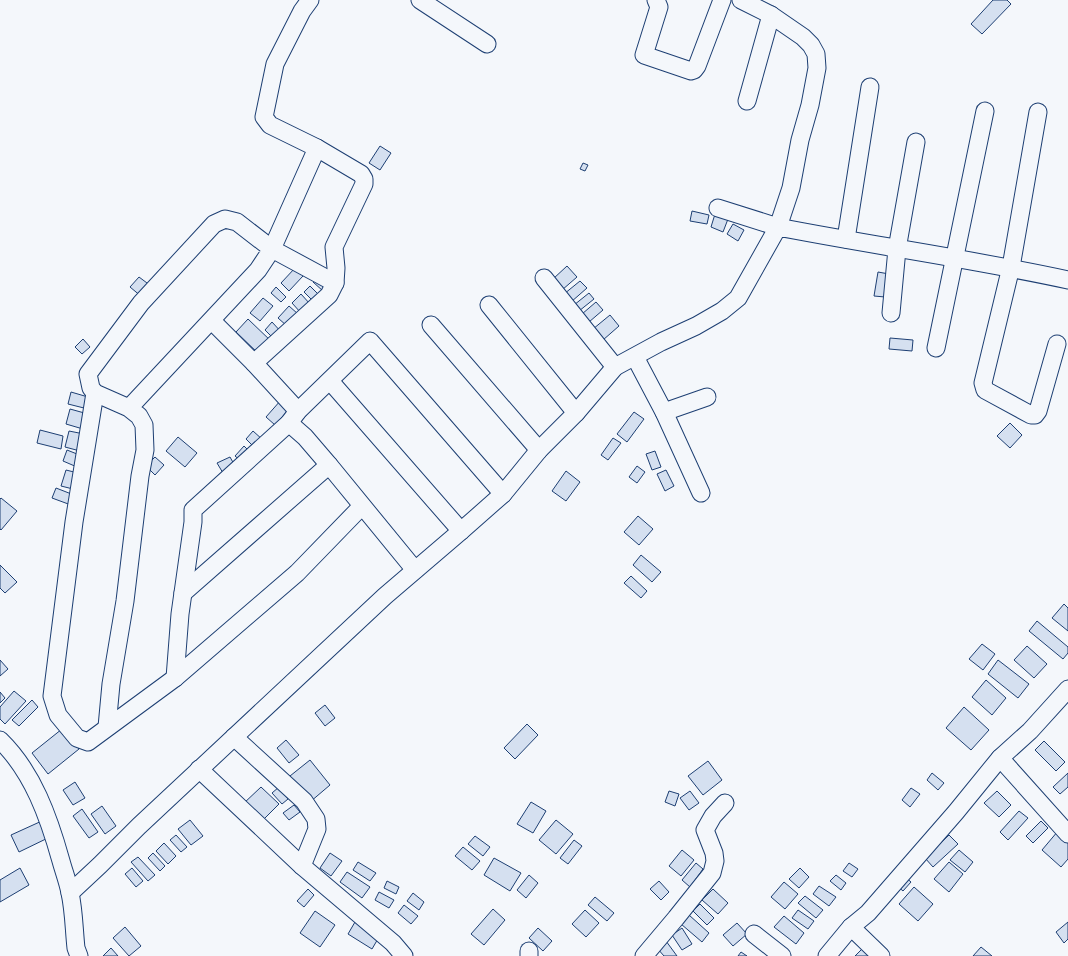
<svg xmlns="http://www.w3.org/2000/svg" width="1068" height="956" font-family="Karla,sans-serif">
	<rect width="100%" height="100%" fill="#f4f7fb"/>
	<g fill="#d5e0f0" stroke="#1d3f73">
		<path d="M993,0H1007L1011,4L982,34L971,24Z"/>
		<path d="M380,146L391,153L380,170L369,163Z"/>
		<path d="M583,163L588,165L585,171L580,169Z"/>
		<path d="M692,211L709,215L707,224L690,221Z"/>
		<path d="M715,214L728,219L723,232L711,227Z"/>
		<path d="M733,224L744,230L738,241L727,234Z"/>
		<path d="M567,266L577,277L562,290L553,279Z"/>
		<path d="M295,268L303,276L289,291L281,283Z"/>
		<path d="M878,272L889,274L885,297L874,296Z"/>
		<path d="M319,276L329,285L323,291L313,282Z"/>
		<path d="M139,277L151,286L142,297L130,287Z"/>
		<path d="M580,281L587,288L571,302L564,294Z"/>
		<path d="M310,286L320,296L314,302L304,292Z"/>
		<path d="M276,287L286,297L281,302L271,293Z"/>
		<path d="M589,293L594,299L579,311L574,305Z"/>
		<path d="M301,294L310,304L301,313L292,303Z"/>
		<path d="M263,298L273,306L260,321L250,313Z"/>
		<path d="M596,302L603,310L589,322L582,314Z"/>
		<path d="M289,306L298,314L287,326L278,318Z"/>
		<path d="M610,315L619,326L603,340L593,329Z"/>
		<path d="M248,319L273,343L261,356L236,332Z"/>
		<path d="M272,322L283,334L276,341L265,330Z"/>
		<path d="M890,338L913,340L912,351L889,349Z"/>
		<path d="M83,339L90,347L82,354L75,347Z"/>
		<path d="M71,392L88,397L84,408L68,404Z"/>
		<path d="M281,400L290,408L275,425L266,417Z"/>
		<path d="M70,409L88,414L83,429L66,424Z"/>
		<path d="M634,412L644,419L627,442L617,434Z"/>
		<path d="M1010,423L1022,435L1010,448L997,436Z"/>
		<path d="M40,430L63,436L61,449L37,443Z"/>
		<path d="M69,431L84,434L80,451L65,447Z"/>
		<path d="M253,431L263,440L255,448L246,439Z"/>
		<path d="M178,437L197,453L185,467L166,451Z"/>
		<path d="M613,438L621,443L608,460L601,455Z"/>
		<path d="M244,446L250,452L241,461L235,456Z"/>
		<path d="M67,450L82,456L77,467L63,461Z"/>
		<path d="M655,451L661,467L652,470L646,454Z"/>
		<path d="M155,457L164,465L155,475L146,466Z"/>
		<path d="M230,457L235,466L223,473L217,463Z"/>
		<path d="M637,466L645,472L637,483L629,477Z"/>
		<path d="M66,470L78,473L73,489L61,486Z"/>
		<path d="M666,470L674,486L665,491L657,474Z"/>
		<path d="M566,471L580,482L566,501L552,491Z"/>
		<path d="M56,488L74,495L71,505L52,498Z"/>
		<path d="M1,498L17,511L1,530L0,529V499Z"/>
		<path d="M638,516L653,529L639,545L624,532Z"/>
		<path d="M641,555L661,572L652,582L633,565Z"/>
		<path d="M0,565L17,582L5,593L0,588Z"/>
		<path d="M631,576L647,591L641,598L624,583Z"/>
		<path d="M1064,604L1068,608V631L1052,618Z"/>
		<path d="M1037,621L1068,647V653L1063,659L1029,631Z"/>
		<path d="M982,644L995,654L983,670L969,659Z"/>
		<path d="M1027,646L1047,664L1034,678L1014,660Z"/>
		<path d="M0,660L8,669L0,676Z"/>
		<path d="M998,660L1029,684L1018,698L988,674Z"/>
		<path d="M986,680L1006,698L992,715L972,697Z"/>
		<path d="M14,691L26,701L5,724L0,719V707Z"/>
		<path d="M0,692L5,698L0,703Z"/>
		<path d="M32,700L38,707L19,726L12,720Z"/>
		<path d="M325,705L335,718L325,726L315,713Z"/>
		<path d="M964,707L989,730L971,750L946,728Z"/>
		<path d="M527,724L538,735L515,759L504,748Z"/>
		<path d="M62,729L79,749L48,774L32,753Z"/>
		<path d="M286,740L299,755L289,763L277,748Z"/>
		<path d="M1044,741L1065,762L1056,771L1035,750Z"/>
		<path d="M310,760L330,785L310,802L290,776Z"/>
		<path d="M708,761L722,780L703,795L688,776Z"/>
		<path d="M932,773L944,783L938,790L927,780Z"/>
		<path d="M1068,773V787L1060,794L1053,787Z"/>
		<path d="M75,782L85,798L73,805L63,790Z"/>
		<path d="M261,787L279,804L261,822L243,804Z"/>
		<path d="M279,787L288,799L282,804L272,793Z"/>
		<path d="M911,788L920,794L910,807L902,800Z"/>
		<path d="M669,791L679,794L675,806L665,802Z"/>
		<path d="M690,791L699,803L689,810L680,798Z"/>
		<path d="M997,791L1011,805L999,817L984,803Z"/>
		<path d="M531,802L546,811L533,833L517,824Z"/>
		<path d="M294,805L300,812L289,820L283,813Z"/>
		<path d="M102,806L116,826L105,834L91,814Z"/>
		<path d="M82,809L98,832L89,838L73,816Z"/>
		<path d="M1019,811L1028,818L1008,840L1000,832Z"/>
		<path d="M44,820L52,836L19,852L11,835Z"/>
		<path d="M190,820L203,836L191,845L178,829Z"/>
		<path d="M556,820L573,834L556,854L539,840Z"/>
		<path d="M1041,821L1048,828L1033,843L1026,836Z"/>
		<path d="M1058,831L1068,839V859L1061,867L1042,850Z"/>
		<path d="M176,835L187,847L181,852L170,840Z"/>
		<path d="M949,835L958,844L933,867L925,858Z"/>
		<path d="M475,836L490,847L483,856L468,844Z"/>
		<path d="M574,840L582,846L568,864L560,858Z"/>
		<path d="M164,843L176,856L168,864L156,851Z"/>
		<path d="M463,847L480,861L472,870L455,856Z"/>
		<path d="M682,850L694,860L681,876L669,866Z"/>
		<path d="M959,850L973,862L965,872L950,860Z"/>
		<path d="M153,853L165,866L160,871L148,858Z"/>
		<path d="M330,853L342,861L331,876L320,868Z"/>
		<path d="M138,857L155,875L148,881L131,862Z"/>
		<path d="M494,858L521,873L510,891L484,875Z"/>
		<path d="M358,862L376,873L370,881L353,870Z"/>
		<path d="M949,862L963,874L949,892L934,879Z"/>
		<path d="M696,863L703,869L690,887L682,880Z"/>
		<path d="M849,863L858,869L852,877L843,871Z"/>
		<path d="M20,868L29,885L0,902V880Z"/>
		<path d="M132,868L143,881L136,887L125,874Z"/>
		<path d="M800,868L809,877L799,888L789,879Z"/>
		<path d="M347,872L370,887L362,898L340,882Z"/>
		<path d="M529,875L538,883L526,898L517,890Z"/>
		<path d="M836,875L846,883L841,890L830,881Z"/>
		<path d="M903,875L911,882L903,891L895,884Z"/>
		<path d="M387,881L399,887L396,894L384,888Z"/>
		<path d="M659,881L669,892L661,900L650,889Z"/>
		<path d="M784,882L798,894L785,909L771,897Z"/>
		<path d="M819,886L836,897L829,906L813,894Z"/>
		<path d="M914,887L933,904L918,921L899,904Z"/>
		<path d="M308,889L314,895L304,907L297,901Z"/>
		<path d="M713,889L728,903L718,914L702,900Z"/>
		<path d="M379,892L394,900L389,908L375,900Z"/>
		<path d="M413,893L424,902L419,910L407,901Z"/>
		<path d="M805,896L823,910L816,918L798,903Z"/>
		<path d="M595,897L614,913L607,921L588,905Z"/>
		<path d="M700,904L714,918L707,925L693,911Z"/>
		<path d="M404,905L418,916L411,924L398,913Z"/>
		<path d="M493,909L505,920L484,945L471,934Z"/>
		<path d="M585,910L599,923L586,937L572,924Z"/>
		<path d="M798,910L814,921L808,929L792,918Z"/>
		<path d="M315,911L335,925L320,947L300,933Z"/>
		<path d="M689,915L709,933L702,942L681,924Z"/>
		<path d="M784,916L804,933L796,944L774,927Z"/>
		<path d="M355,922L379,937L372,949L348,934Z"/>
		<path d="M1068,922V939L1064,943L1056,932Z"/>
		<path d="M737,923L747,934L733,946L723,935Z"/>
		<path d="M125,927L141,946L129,956L113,938Z"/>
		<path d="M538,928L552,941L543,951L529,938Z"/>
		<path d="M682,928L692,944L682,950L672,935Z"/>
		<path d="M666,941L677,956H664L657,948Z"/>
		<path d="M981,947L992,956H973Z"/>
		<path d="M111,948L118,956H103Z"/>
		<path d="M863,948L872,956H855Z"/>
		<path d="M741,952L747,956H738Z"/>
	</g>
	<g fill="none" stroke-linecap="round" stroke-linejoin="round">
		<defs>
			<g id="minor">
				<path d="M420,0L487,44"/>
				<path d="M656,0L659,7L644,55L691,71L694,70L697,66L722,0"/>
				<path d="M747,101L771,15"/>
				<path d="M1038,112L1011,267L983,383L985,390L1031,415H1035L1038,411L1057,344"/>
				<path d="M317,148L272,249L335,283"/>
				<path d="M718,208L778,227L791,188L800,140L810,105L817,68L816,54L811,45L803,37L771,15L741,0"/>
				<path d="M846,239L870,87"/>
				<path d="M544,278L615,367"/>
				<path d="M489,305L576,413"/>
				<path d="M891,313L897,249L916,142"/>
				<path d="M212,321L254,363L298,411"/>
				<path d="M431,325L539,450"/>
				<path d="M936,348L985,111"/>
				<path d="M635,357L664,412L701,493"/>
				<path d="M254,363L329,295L335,283L336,268L334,247L364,184V179L361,174L317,148L270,125L264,117L275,64L302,11L310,0"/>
				<path d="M330,381L461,531"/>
				<path d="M95,393L74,522L52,696L58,715L77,738L88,742L175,678L297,573L362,506"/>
				<path d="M664,412L707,397"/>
				<path d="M289,423L305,437L329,465L415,570"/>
				<path d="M183,593L329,465"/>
				<path d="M175,678L180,614L193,522V510L289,423L298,411L370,341L503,494"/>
				<path d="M107,727L111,684L125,601L140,476L145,450L144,425L139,416L129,408L95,393L91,388L88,374L141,303L214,224L225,219L237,222L272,249L258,270L129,408"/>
				<path d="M234,737L304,801L316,819L317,829L302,866"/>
				<path d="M0,740C33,772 49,818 61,861C64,872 68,882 70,893C74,911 74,930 76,948L79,956"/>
				<path d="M1000,758L1068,834"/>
				<path d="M199,769L302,866L393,943L404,956"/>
				<path d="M70,893L100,865L139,826L385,596L461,531L503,494L539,450L576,413L615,367L661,342L696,326L722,311L738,298L778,227C875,246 972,259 1068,280"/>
				<path d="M851,927L881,956"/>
				<path d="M754,934L782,956"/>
				<path d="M529,956V951"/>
				<path d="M644,956L676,918L712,873L715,861L714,853L705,830L713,816L725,803"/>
				<path d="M827,956L851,927L868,913L956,812L1000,758L1030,731L1068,689"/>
			</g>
		</defs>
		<use href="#minor" stroke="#1d3f73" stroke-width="19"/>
		<use href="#minor" stroke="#f4f7fb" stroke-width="17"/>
	</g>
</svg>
